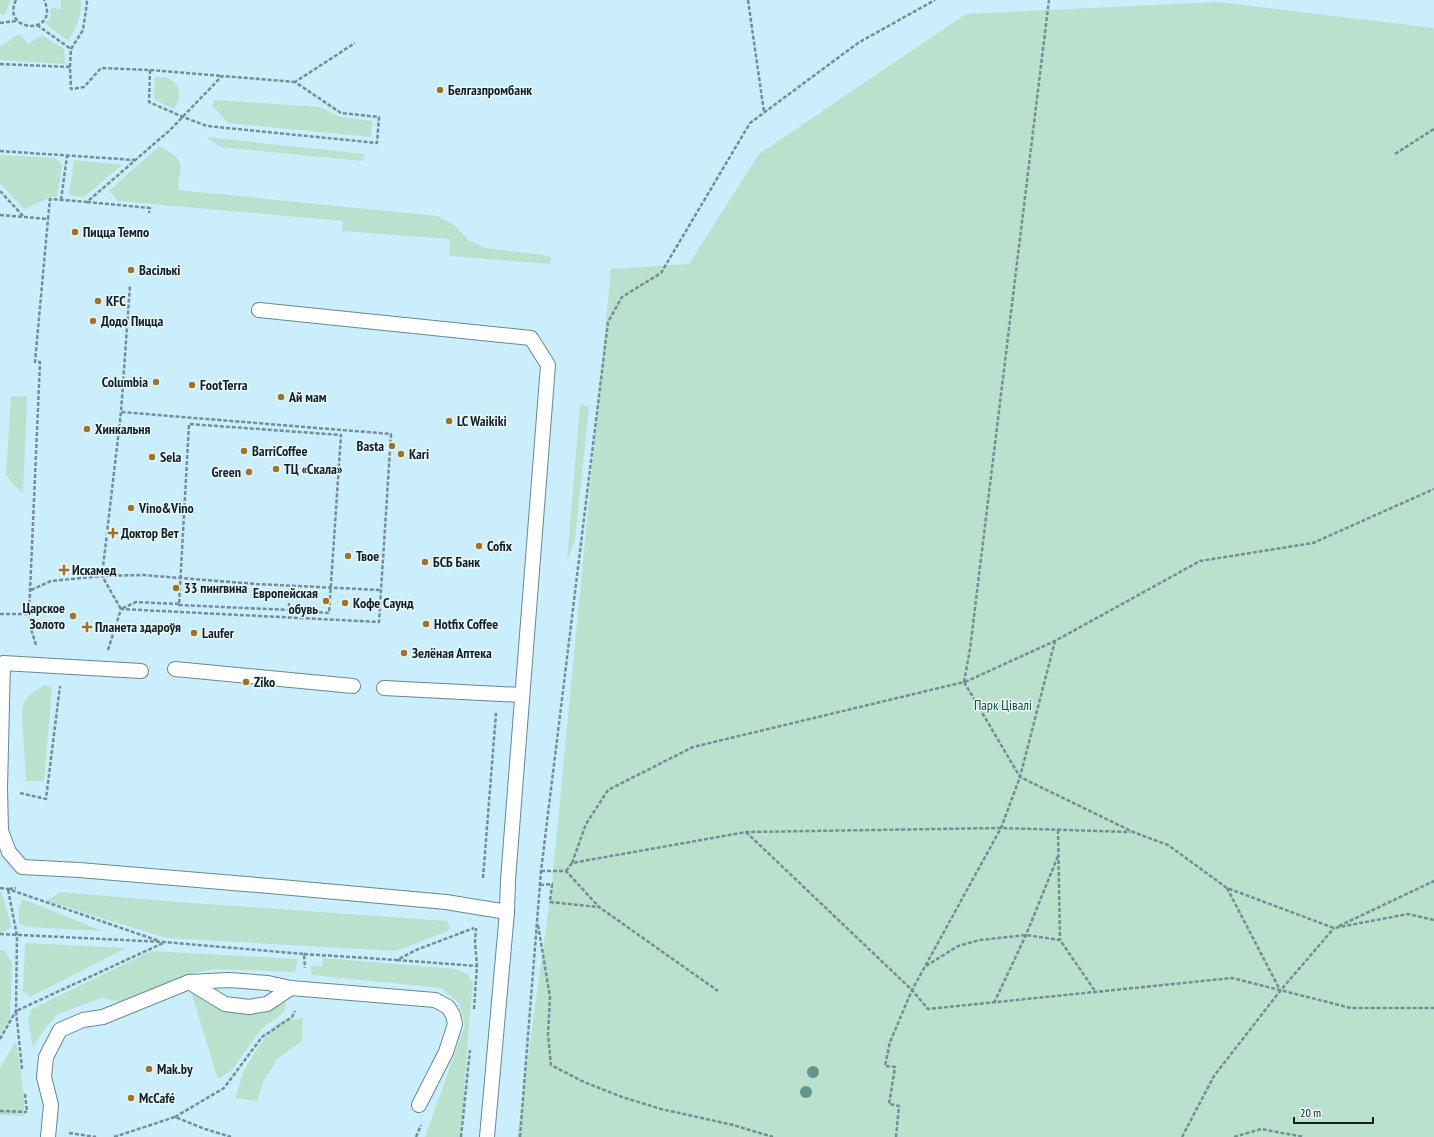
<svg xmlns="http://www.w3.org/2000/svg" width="1434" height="1137" font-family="'PT Sans Narrow',sans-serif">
	<rect width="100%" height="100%" fill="#caeefb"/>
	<g fill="#bae1ce">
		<path d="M0,0H11L5,14H0Z"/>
		<path d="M61,0H81C82,16 76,28 68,41L45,23L50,19L51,8L61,9Z"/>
		<path d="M1218,2L1434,28V1137H517L552,884L611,269L689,264L759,154L966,14Z"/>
		<path d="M19,34L28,44L42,35L64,49L65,64L0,60V47Z"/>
		<path d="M155,77C161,77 168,77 173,81C182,88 181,102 173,109L154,99Z"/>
		<path d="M215,100L320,107L340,117L372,121L371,137L228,123L212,105Z"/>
		<path d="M206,137L365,154L362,161L221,147Z"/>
		<path d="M159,146C186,160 181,163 178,190L437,216L454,225L470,241L485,248L551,256L550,264L449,256L450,239L342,231L343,221L118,201L109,191Z"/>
		<path d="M0,155L56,158L62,165L57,197H51L24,209L0,183Z"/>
		<path d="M74,160L122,165L84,197L69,195Z"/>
		<path d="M11,396L27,397L23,493L12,483L6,474Z"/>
		<path d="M580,404L589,407L575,539L567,562Z"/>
		<path d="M45,685L52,688L44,781H26L22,715C23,696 31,694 45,685Z"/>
		<path d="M0,891H1L12,927L1,933H0Z"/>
		<path d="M60,892L178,902L447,921L450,927L448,931L396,951L166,938L47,901Z"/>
		<path d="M23,899L102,931L27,927L19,923V907Z"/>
		<path d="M25,943L126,948L30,997L23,991Z"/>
		<path d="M0,950H4L12,963L10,1018L0,1036Z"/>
		<path d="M151,951L298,959L295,972L213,969L186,975L121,1002L101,998L58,1014L46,1027L33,1047L28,1019L32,1009Z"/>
		<path d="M323,958L456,969L467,974L473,983L469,1025L461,1137H425L465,1025L459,1003L441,988L312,975L310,966H322Z"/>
		<path d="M191,992L261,1011L286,1003L285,1010L278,1017L266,1025L257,1035L232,1070L218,1079Z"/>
		<path d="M303,1018L302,1041L278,1058L264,1080L257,1101L235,1098L245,1068L267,1034L281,1021Z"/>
		<path d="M16,1041L24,1097V1116L0,1115V1068Z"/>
	</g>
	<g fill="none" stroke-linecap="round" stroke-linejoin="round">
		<defs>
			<g id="lane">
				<path d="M259,310L531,338L548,365L508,880L507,912L487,1137"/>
				<path d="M175,669L353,686"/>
				<path d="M141,671L3,663L0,788L1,831L9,852L22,867L79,870L281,887L446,902L507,912"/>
				<path d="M384,688L522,695"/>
				<path d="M189,982L225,1004L249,1007L267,1004L291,988L435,1000L448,1007L453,1015L455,1024L446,1052L419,1105"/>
				<path d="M48,1137L51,1105L44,1077L46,1057L60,1030L83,1020L103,1017L189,982L229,980L268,983L291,988"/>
			</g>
		</defs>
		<use href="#lane" stroke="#678894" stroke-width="16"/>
		<g stroke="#748d96" stroke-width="2.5" stroke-dasharray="4 2" stroke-linecap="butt">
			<path d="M16,0C0,33 61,36 44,0"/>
			<path d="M748,0L764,112"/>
			<path d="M0,23L17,21"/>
			<path d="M37,25L71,49"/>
			<path d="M0,64L70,67L71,89L84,87L101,68L150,70L222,76"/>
			<path d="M70,67L71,49L83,30L87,3L86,0"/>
			<path d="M150,70L149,102L183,117L207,126L377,143L379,117L341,113L295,82L355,43"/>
			<path d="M0,151L135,160"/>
			<path d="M1395,154L1434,129"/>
			<path d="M0,191L24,217"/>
			<path d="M61,200L67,156"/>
			<path d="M87,202L150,208L149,213"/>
			<path d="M0,215L48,219L50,199L87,202L170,130L222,76L295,82"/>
			<path d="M31,590L51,581L102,576L121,412L130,285"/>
			<path d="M179,604L136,602L121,609L102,576L143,575L256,584L380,590"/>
			<path d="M289,610L329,613L341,435L189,424L179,605L289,610V603"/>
			<path d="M0,614H29"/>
			<path d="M36,645L32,632L29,614L40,362H35L48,219"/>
			<path d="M108,650L121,609L379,622L391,434L121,412"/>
			<path d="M964,682L970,649L1049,0"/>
			<path d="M965,682L1055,641L1200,561L1313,543L1434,489"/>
			<path d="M20,793L46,799L60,686"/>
			<path d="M1058,830L1060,940"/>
			<path d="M746,832L912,990L928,1009L1232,978L1351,1008H1434"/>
			<path d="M572,863L586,824L608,790L693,747L964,682L1020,777L1133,832L1168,845L1227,888L1334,928L1408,914L1434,920"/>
			<path d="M541,871H566L599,907L718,991"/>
			<path d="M566,871L572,863L746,832L1001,828L1130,832"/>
			<path d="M483,878L496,713"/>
			<path d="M540,885L552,884L550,902L598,907"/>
			<path d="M0,888L8,889L159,941"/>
			<path d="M1227,888L1280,990"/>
			<path d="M538,925L550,997L548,1035L551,1065L584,1082L622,1097L661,1109L733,1125L773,1137"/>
			<path d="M1339,926L1434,881"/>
			<path d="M0,934L164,942L304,954L305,968"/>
			<path d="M304,954L397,960L416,950L474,928"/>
			<path d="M397,960L477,966"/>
			<path d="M926,966L958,946L980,940L1026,935L1060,940L1095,991"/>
			<path d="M994,1003L1026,935L1058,856"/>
			<path d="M474,1009L477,966L475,942L476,928"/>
			<path d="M0,1039L16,1011L17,936L8,889L16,888"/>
			<path d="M22,1069L16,1011L163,943"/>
			<path d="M25,1094L27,1112"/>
			<path d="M0,1111L27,1112"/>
			<path d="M175,1117L224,1088L262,1037L292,1017L295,1011"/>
			<path d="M69,1133L96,1137"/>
			<path d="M114,1137L175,1117L205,1129L231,1137"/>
			<path d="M416,1137L421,1125"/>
			<path d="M461,1137L470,1050"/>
			<path d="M520,1137L541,871L608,322L622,297L661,273L750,123L858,43L935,0"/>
			<path d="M896,1137L899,1106L889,1104L895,1067L885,1066L890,1042L912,990L1001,828L1020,777L1055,641"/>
			<path d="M1182,1137L1214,1076L1280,991L1334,928"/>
			<path d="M1234,1137L1261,1129L1304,1137"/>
		</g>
		<use href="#lane" stroke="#fff" stroke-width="14"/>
	</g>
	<g fill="#65958f">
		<circle cx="813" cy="1072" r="6"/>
		<circle cx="806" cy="1092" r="6"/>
	</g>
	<g fill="#a17125" stroke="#e9f7fc" stroke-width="1.5">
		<circle cx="440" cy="90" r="4"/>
		<circle cx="75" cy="232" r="4"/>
		<circle cx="131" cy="270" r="4"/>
		<circle cx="98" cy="301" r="4"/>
		<circle cx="93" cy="321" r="4"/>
		<circle cx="156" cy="382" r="4"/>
		<circle cx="192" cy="385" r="4"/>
		<circle cx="281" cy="397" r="4"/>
		<circle cx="449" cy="421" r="4"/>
		<circle cx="87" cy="429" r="4"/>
		<circle cx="392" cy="446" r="4"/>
		<circle cx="244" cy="451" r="4"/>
		<circle cx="401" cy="454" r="4"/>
		<circle cx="152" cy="457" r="4"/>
		<circle cx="276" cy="469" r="4"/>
		<circle cx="249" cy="472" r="4"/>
		<circle cx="131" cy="508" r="4"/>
		<path d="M111 527h4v4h4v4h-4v4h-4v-4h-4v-4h4z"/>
		<circle cx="479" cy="546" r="4"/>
		<circle cx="348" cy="556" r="4"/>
		<circle cx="425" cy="562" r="4"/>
		<path d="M62 564h4v4h4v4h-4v4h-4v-4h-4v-4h4z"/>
		<circle cx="176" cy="588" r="4"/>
		<circle cx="326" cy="601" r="4"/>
		<circle cx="345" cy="603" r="4"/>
		<circle cx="73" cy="616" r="4"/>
		<circle cx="426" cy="624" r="4"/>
		<path d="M85 621h4v4h4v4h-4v4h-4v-4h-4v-4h4z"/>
		<circle cx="194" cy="633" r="4"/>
		<circle cx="404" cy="653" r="4"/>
		<circle cx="246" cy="682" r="4"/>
		<circle cx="149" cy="1069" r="4"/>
		<circle cx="131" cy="1098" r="4"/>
	</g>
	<g text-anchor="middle" stroke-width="3" stroke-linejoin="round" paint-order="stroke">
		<g font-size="14" font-weight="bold" fill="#132025" stroke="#e9f7fc" text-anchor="start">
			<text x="448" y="95">Белгазпромбанк</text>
			<text x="83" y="237">Пицца Темпо</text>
			<text x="139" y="275">Васількі</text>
			<text x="106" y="306">KFC</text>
			<text x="101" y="326">Додо Пицца</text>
			<text x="148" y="387" text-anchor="end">Columbia</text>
			<text x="200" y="390">FootTerra</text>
			<text x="289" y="402">Ай мам</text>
			<text x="457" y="426">LC Waikiki</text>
			<text x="95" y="434">Хинкальня</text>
			<text x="384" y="451" text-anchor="end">Basta</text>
			<text x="252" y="456">BarriCoffee</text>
			<text x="409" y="459">Kari</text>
			<text x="160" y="462">Sela</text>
			<text x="284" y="474">ТЦ «Скала»</text>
			<text x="241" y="477" text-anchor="end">Green</text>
			<text x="139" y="513">Vino&amp;Vino</text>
			<text x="121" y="538">Доктор Вет</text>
			<text x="487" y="551">Cofix</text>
			<text x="356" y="561">Твое</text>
			<text x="433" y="567">БСБ Банк</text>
			<text x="72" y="575">Искамед</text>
			<text x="184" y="593">33 пингвина</text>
			<text x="318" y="598" text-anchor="end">Европейская<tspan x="318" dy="16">обувь</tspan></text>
			<text x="353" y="608">Кофе Саунд</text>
			<text x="65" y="613" text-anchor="end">Царское<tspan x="65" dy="16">Золото</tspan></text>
			<text x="434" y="629">Hotfix Coffee</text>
			<text x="95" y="632">Планета здароўя</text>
			<text x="202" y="638">Laufer</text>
			<text x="412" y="658">Зелёная Аптека</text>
			<text x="254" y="687">Ziko</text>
			<text x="157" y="1074">Mak.by</text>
			<text x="139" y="1103">McCafé</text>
		</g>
		<g font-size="14" fill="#124d37" stroke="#e9f7fc">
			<text x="1003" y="710">Парк Цівалі</text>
		</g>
	</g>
	<path d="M1294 1117v6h79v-6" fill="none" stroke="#132025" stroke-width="2"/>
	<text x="1300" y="1117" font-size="12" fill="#132025" stroke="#e9f7fc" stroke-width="3" paint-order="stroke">20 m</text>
</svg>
